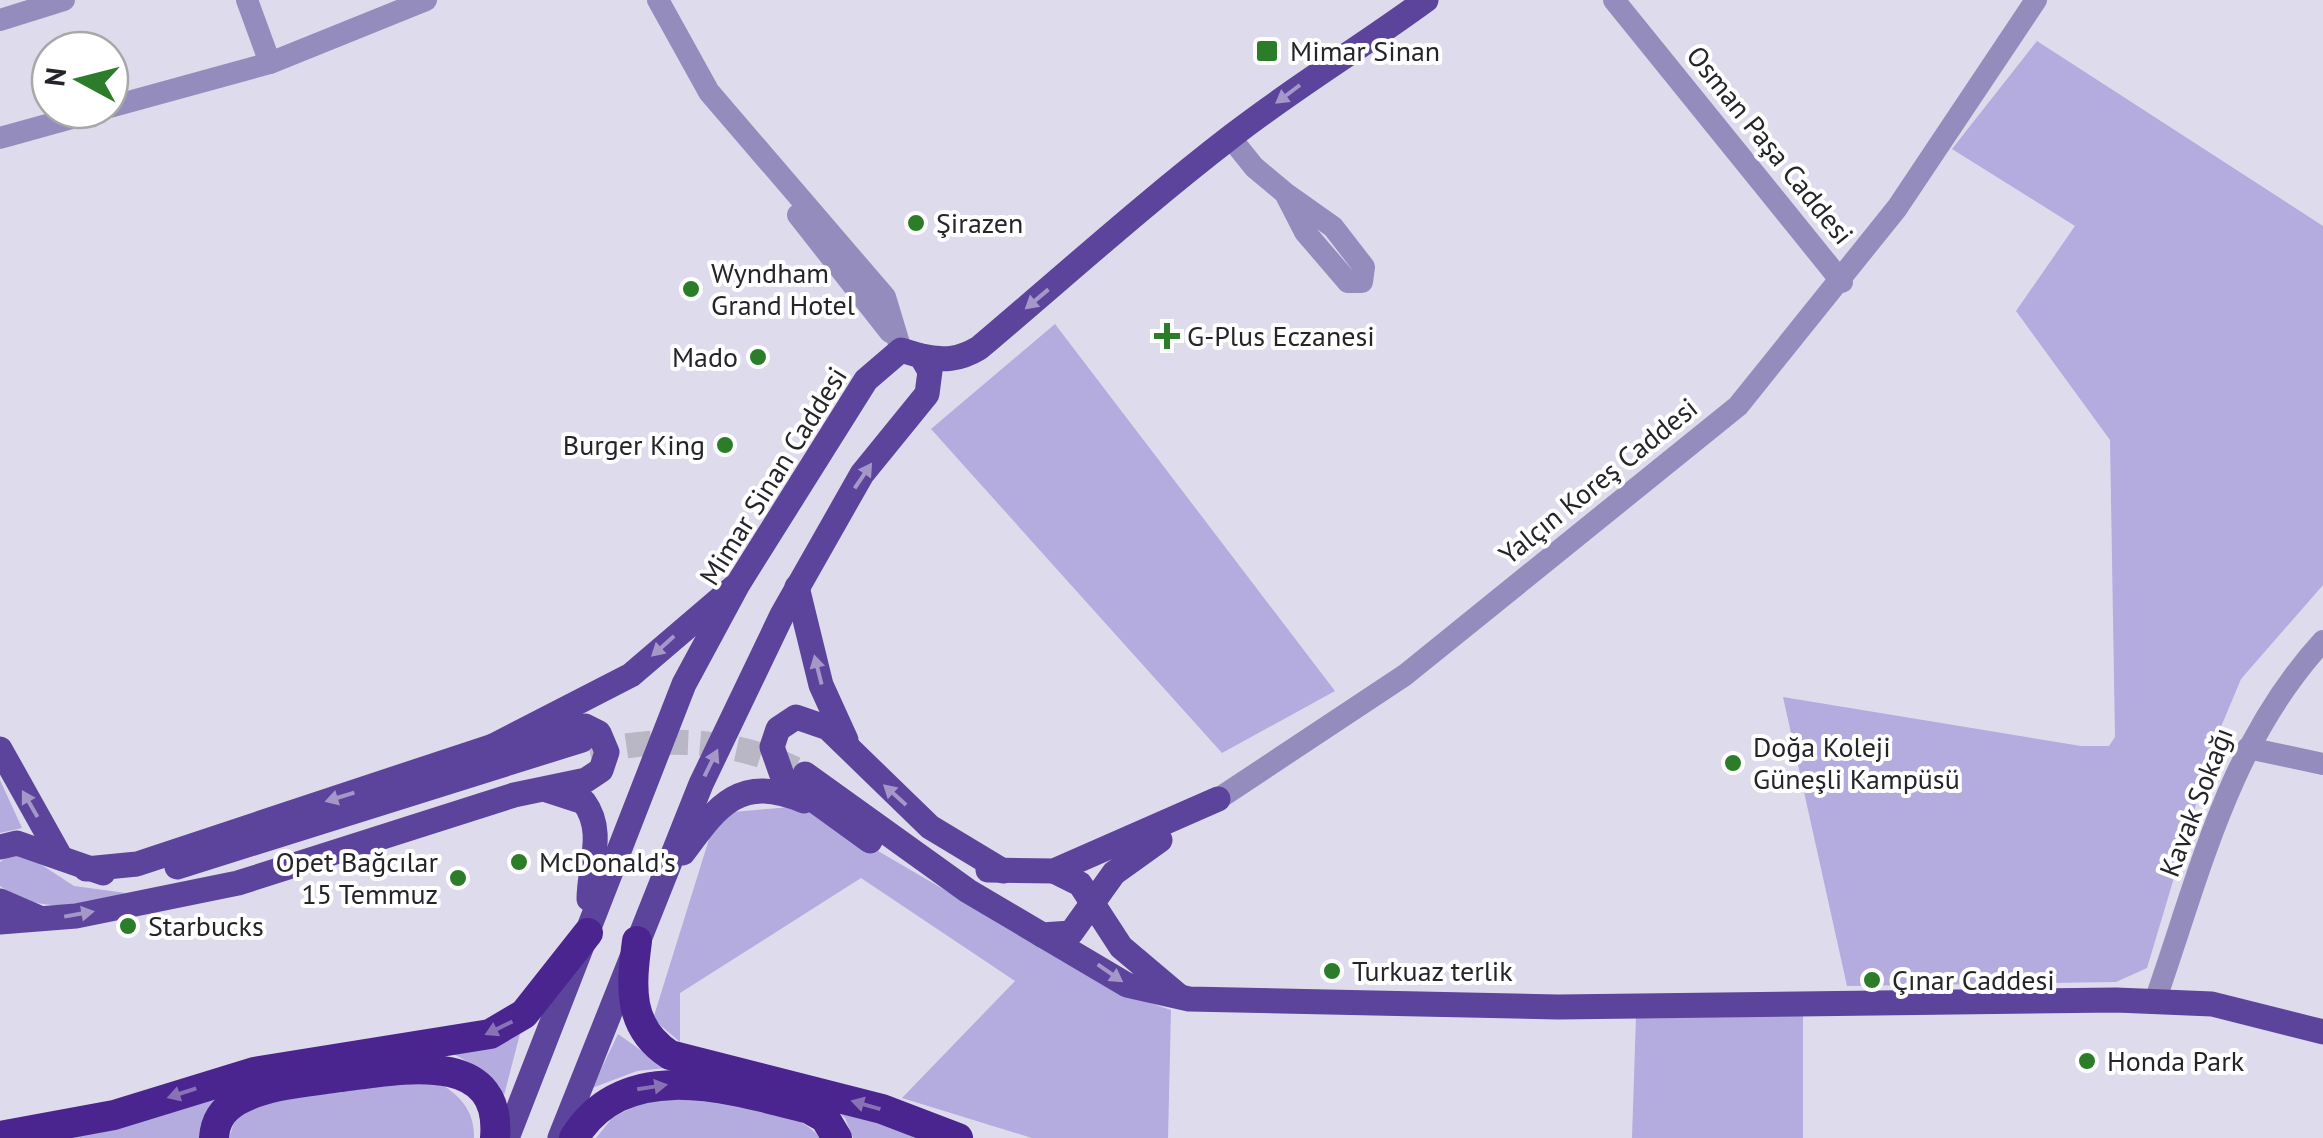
<svg xmlns="http://www.w3.org/2000/svg" width="2323" height="1138" font-family="'PT Sans',sans-serif">
	<rect width="100%" height="100%" fill="#dedcec"/>
	<g fill="#b4abdf">
		<path d="M2037,41L2323,226V585L2241,679L2215,741L2147,968L2116,982L1847,986L1783,697L2081,746H2109L2115,737L2110,440L2016,311L2075,226L1952,149Z"/>
		<path d="M1055,324L1335,691L1222,753L931,429Z"/>
		<path d="M0,780L22,828L0,833Z"/>
		<path d="M801,806L1121,993L1171,1010L1168,1138H1032L902,1098L1015,981L861,878L680,993V1042L653,1019L710,836L733,812Z"/>
		<path d="M14,853L31,858L74,886L126,893C80,906 41,915 0,886V862Z"/>
		<path d="M1803,1013V1138H1632L1636,1016Z"/>
		<path d="M521,1030L502,1103C490,1076 477,1065 449,1052Z"/>
		<path d="M618,1034L666,1068L637,1071L592,1088Z"/>
		<path d="M435,1080C459,1095 474,1108 474,1138H229L235,1119L271,1099Z"/>
		<path d="M224,1091L202,1138H62Z"/>
		<path d="M656,1096C697,1098 796,1104 820,1138H596L613,1117Z"/>
		<path d="M829,1104L939,1138H853L845,1118Z"/>
	</g>
	<g fill="none" stroke-linecap="round" stroke-linejoin="round">
		<path stroke="#b9b7c5" stroke-width="25" stroke-dasharray="25 12" stroke-linecap="butt" d="M590,753C666,735 736,738 805,774"/>
		<g stroke="#958cbe" stroke-width="22">
			<path d="M247,0L270,63"/>
			<path d="M658,0L709,92L885,297L901,350"/>
			<path d="M1614,0L1842,282"/>
			<path d="M0,20L64,0"/>
			<path d="M110,107L270,63L426,0"/>
			<path d="M1230,137L1254,167L1285,193L1305,232L1348,282H1362L1364,267L1333,227L1285,193"/>
			<path d="M0,138L101,110"/>
			<path d="M798,215L890,332"/>
			<path d="M2248,748L2323,764"/>
			<path d="M1218,799L1405,675L1738,406L1897,208L2036,0"/>
			<path d="M2155,1001C2200,873 2229,743 2323,641"/>
		</g>
		<g stroke="#5c449d" stroke-width="25">
			<path d="M921,356C943,361 959,360 979,348C1063,277 1145,203 1232,136C1295,87 1362,47 1426,0"/>
			<path d="M797,587L821,685L846,740"/>
			<path d="M0,749L61,858"/>
			<path d="M805,774L968,891L1127,985L1189,999L1558,1007L2116,1000L2212,1004L2323,1032"/>
			<path d="M547,790L584,802C606,832 589,866 589,899"/>
			<path d="M870,841L783,778L772,747L778,729L796,717L828,728L930,827L1003,871"/>
			<path d="M0,847L17,843L103,873"/>
			<path d="M683,853C718,805 740,774 804,801"/>
			<path d="M177,867L582,740"/>
			<path d="M86,869L137,864L493,746L631,675L734,587"/>
			<path d="M988,870L1054,871L1218,799"/>
			<path d="M1054,871L1080,884L1121,947L1179,996"/>
			<path d="M0,901L37,917"/>
			<path d="M0,922L76,916L238,883L514,795L586,780L601,770L607,752L599,733L585,726L493,746"/>
			<path d="M1042,935L1071,933L1114,873L1160,840"/>
			<path d="M507,1138L684,684L738,584L866,380L901,350L921,356L930,371L927,394L862,474L782,615L701,784L560,1138"/>
		</g>
		<g stroke="#4a248f" stroke-width="30">
			<path d="M637,941C631,987 627,1027 670,1055L882,1109L958,1138"/>
			<path d="M0,1136L114,1115L254,1072L490,1034L524,1014L588,933"/>
			<path d="M214,1138C215,1121 222,1110 237,1101C266,1084 308,1082 341,1077C397,1070 503,1047 495,1138"/>
			<path d="M574,1138C625,1055 732,1089 809,1109L825,1118L837,1138"/>
		</g>
	</g>
	<defs><path id="oneway-solid" d="M-6-.8H1V-3.2L6.5 0L1 3.2V.8H-6Z" transform="scale(2.5)"/></defs>
	<g fill="#a598c9">
		<use href="#oneway-solid" transform="translate(1288 94) rotate(143)"/>
		<use href="#oneway-solid" transform="translate(1037 299) rotate(140)"/>
		<use href="#oneway-solid" transform="translate(863 476) rotate(-56)"/>
		<use href="#oneway-solid" transform="translate(663 646) rotate(138)"/>
		<use href="#oneway-solid" transform="translate(818 670) rotate(-104)"/>
		<use href="#oneway-solid" transform="translate(711 763) rotate(-64)"/>
		<use href="#oneway-solid" transform="translate(895 795) rotate(-138)"/>
		<use href="#oneway-solid" transform="translate(340 797) rotate(163)"/>
		<use href="#oneway-solid" transform="translate(30 804) rotate(-120)"/>
		<use href="#oneway-solid" transform="translate(79 914) rotate(-10)"/>
		<use href="#oneway-solid" transform="translate(1110 973) rotate(35)"/>
	</g>
	<g fill="#8971b6">
		<use href="#oneway-solid" transform="translate(499 1028) rotate(154)"/>
		<use href="#oneway-solid" transform="translate(652 1087) rotate(-9)"/>
		<use href="#oneway-solid" transform="translate(182 1093) rotate(162)"/>
		<use href="#oneway-solid" transform="translate(866 1105) rotate(-164)"/>
	</g>
	<g fill="#2b7d29" stroke="#fff" stroke-width="4">
		<rect x="1255" y="39" width="24" height="24" rx="5"/>
		<circle cx="916" cy="223" r="10"/>
		<circle cx="691" cy="289" r="10"/>
		<path d="M1162 321h10v10h10v10h-10v10h-10v-10h-10v-10h10z"/>
		<circle cx="758" cy="357" r="10"/>
		<circle cx="725" cy="445" r="10"/>
		<circle cx="1733" cy="763" r="10"/>
		<circle cx="519" cy="862" r="10"/>
		<circle cx="458" cy="878" r="10"/>
		<circle cx="128" cy="926" r="10"/>
		<circle cx="1332" cy="971" r="10"/>
		<circle cx="1872" cy="980" r="10"/>
		<circle cx="2087" cy="1061" r="10"/>
	</g>
	<g text-anchor="middle" stroke-width="8" stroke-linejoin="round" paint-order="stroke">
		<g font-size="28" fill="#25242a" stroke="#fff" text-anchor="start">
			<text x="1290" y="61">Mimar Sinan</text>
			<text x="936" y="233">Şirazen</text>
			<text x="711" y="283">Wyndham<tspan x="711" dy="32">Grand Hotel</tspan></text>
			<text x="1187" y="346">G-Plus Eczanesi</text>
			<text x="738" y="367" text-anchor="end">Mado</text>
			<text x="705" y="455" text-anchor="end">Burger King</text>
			<text x="1753" y="757">Doğa Koleji<tspan x="1753" dy="32">Güneşli Kampüsü</tspan></text>
			<text x="438" y="872" text-anchor="end">Opet Bağcılar<tspan x="438" dy="32">15 Temmuz</tspan></text>
			<text x="539" y="872">McDonald's</text>
			<text x="148" y="936">Starbucks</text>
			<text x="1352" y="981">Turkuaz terlik</text>
			<text x="1892" y="990">Çınar Caddesi</text>
			<text x="2107" y="1071">Honda Park</text>
		</g>
		<g font-size="28" fill="#25242a" stroke="#fff">
			<text transform="translate(1770 145) rotate(51)" y="10">Osman Paşa Caddesi</text>
			<text transform="translate(773 476) rotate(-58)" y="10">Mimar Sinan Caddesi</text>
			<text transform="translate(1598 481) rotate(-39)" y="10">Yalçın Koreş Caddesi</text>
			<text transform="translate(2196 802) rotate(-69)" y="10">Kavak Sokağı</text>
		</g>
	</g>
	<g transform="translate(80 80) rotate(277)"><circle r="48" fill="#ffffff" stroke="#a8a7aa" stroke-width="2.5"/>
	<path d="M0-8L18 38L0 25L-18 38Z" fill="#2b7d29"/>
	<text y="-15" font-size="28" font-weight="bold" text-anchor="middle" fill="#25242a">N</text>
	</g>
</svg>
